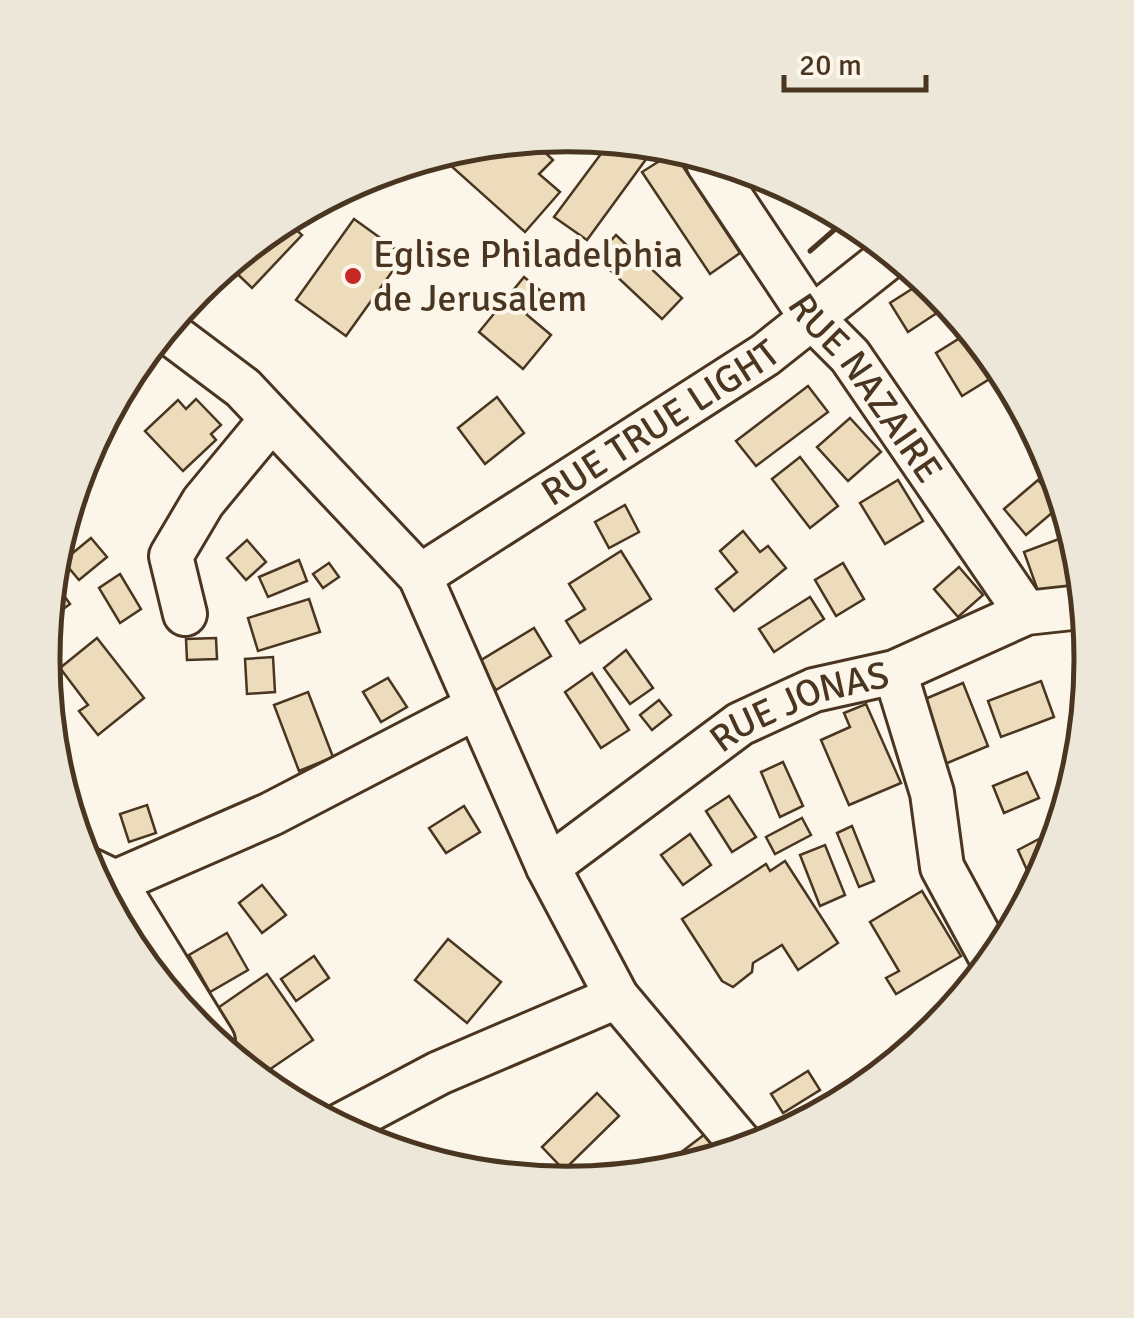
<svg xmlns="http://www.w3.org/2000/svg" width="1134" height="1318" font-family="Signika,sans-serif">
	<rect width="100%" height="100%" fill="#fbf6e9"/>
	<g fill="#ecdcbc" stroke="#4a3520" stroke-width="2.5">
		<path d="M533,141L553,160L539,174L560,192L525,232L450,165L458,156Z"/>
		<path d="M609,143L652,151L587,240L554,217Z"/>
		<path d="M669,155L676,156L740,253L710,274L642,172Z"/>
		<path d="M354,219L404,255L346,336L296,300Z"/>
		<path d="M291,225L302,235L252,288L229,266Z"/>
		<path d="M616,235L682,298L662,319L596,257Z"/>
		<path d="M524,277L543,293L526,314L551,335L523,369L479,332Z"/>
		<path d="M926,280L949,305L908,332L890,303Z"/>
		<path d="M968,333L996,375L962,396L936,353Z"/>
		<path d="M808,386L828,412L756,466L736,441Z"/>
		<path d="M497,397L524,433L485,464L458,428Z"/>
		<path d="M196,399L221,425L211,434L216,440L183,471L145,431L178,400L186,409Z"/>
		<path d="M850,418L881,452L848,481L817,447Z"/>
		<path d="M800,457L838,506L810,528L772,479Z"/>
		<path d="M898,480L923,521L885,544L860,503Z"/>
		<path d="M1038,480L1060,506L1026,535L1004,509Z"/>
		<path d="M625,505L639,532L609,548L595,522Z"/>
		<path d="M743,531L760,552L768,546L786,568L734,611L716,589L737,572L720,551Z"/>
		<path d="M1067,536L1078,592L1043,605L1024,552Z"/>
		<path d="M91,538L107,557L79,580L63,561Z"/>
		<path d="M247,540L266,562L246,580L227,558Z"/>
		<path d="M621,551L651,599L580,643L566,621L585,609L569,584Z"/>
		<path d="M299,560L307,581L268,597L259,577Z"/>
		<path d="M329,563L339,577L323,588L313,574Z"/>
		<path d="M843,563L864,599L836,616L815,580Z"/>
		<path d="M959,567L983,595L958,617L934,589Z"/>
		<path d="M120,574L141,609L120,623L99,588Z"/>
		<path d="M57,586L70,604L51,618Z"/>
		<path d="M810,597L824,619L774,652L759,629Z"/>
		<path d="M309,599L320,632L258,651L248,618Z"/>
		<path d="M534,628L551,656L496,690L478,662Z"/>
		<path d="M97,638L144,698L98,735L79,711L88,705L60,668Z"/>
		<path d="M216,638L217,659L187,660L186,639Z"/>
		<path d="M626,650L653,688L630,704L604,668Z"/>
		<path d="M273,657L275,692L247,694L245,659Z"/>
		<path d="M592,673L629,730L601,748L565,692Z"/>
		<path d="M388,678L407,707L381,722L363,692Z"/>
		<path d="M1041,681L1054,717L1001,737L988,701Z"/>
		<path d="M963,683L988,746L945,764L918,702Z"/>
		<path d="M308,692L333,757L299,771L274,705Z"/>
		<path d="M659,700L671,715L652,730L640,715Z"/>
		<path d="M866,704L901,783L849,805L821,740L850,727L844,713Z"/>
		<path d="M783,762L803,806L780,817L761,772Z"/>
		<path d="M1027,772L1039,798L1004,813L993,786Z"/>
		<path d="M729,796L756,837L732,852L706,811Z"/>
		<path d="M147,805L156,833L129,842L120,814Z"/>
		<path d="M464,806L480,832L446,853L429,828Z"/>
		<path d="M802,818L811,835L775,854L766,837Z"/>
		<path d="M852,826L874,881L859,887L837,833Z"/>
		<path d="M1058,829L1047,867L1044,862L1027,870L1018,850Z"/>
		<path d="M690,834L711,865L683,885L661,855Z"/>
		<path d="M825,845L845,895L820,906L800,855Z"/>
		<path d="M785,861L838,943L798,970L782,945L753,963L752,972L733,987L722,981L682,919L766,864L770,871Z"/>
		<path d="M262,885L286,915L262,933L239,903Z"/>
		<path d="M922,891L961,956L896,994L886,978L899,971L870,922Z"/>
		<path d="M227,933L248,970L210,992L189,955Z"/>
		<path d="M448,939L501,982L467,1023L415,980Z"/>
		<path d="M314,956L329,978L296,1001L281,979Z"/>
		<path d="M267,974L313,1040L263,1074L248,1065L212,1012Z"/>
		<path d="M808,1071L820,1090L783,1113L771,1094Z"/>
		<path d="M597,1093L619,1116L564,1170L542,1147Z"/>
		<path d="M709,1131L725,1152L668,1164L667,1163Z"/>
	</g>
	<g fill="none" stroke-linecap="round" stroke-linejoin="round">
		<defs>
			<g id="minor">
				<path id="s1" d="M708,163L810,316L850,356L1026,613"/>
				<path d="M167,331L243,388L420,576L548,867L617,997L744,1148"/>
				<path id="s2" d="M420,576L765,355L890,256"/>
				<path d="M185,614L171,556L203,502L270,421"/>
				<path d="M895,672L932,793L942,867L989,954"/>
				<path id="s3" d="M548,867L740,724L814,690L895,672L1026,613L1081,607"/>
				<path d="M90,870L115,882L213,1041"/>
				<path d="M115,882L271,814L475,708"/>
				<path d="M339,1126L439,1073L617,997"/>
			</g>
		</defs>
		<use href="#minor" stroke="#4a3520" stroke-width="48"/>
		<use href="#minor" stroke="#fbf6e9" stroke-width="42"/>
		<path stroke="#4a3520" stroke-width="5" d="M810,251L841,224"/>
	</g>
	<circle fill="#c62828" stroke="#fbf6e9" stroke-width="4" cx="353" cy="276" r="10"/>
	<g text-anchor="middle" stroke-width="8" stroke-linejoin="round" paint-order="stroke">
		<g font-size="38" fill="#4a3520" stroke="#fbf6e9" text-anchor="start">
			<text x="373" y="267">Eglise Philadelphia<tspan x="373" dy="44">de Jerusalem</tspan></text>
		</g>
		<g font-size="38" fill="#4a3520" stroke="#fbf6e9">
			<text dy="13" stroke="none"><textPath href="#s1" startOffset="275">RUE NAZAIRE</textPath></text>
			<text dy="13" stroke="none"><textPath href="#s2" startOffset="285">RUE TRUE LIGHT</textPath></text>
			<text dy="13" stroke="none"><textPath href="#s3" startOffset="302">RUE JONAS</textPath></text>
		</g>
	</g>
	<path d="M0 0H1134V1318H0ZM60 659a507 507 0 1 1 1014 0a507 507 0 1 1-1014 0Z" fill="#ede7d9" fill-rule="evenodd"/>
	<path fill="none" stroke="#4a3520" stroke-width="5" d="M60 659a507 507 0 1 1 1014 0a507 507 0 1 1-1014 0Z"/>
	<path d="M784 75v15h142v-15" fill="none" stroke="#4a3520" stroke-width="5"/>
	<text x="799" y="75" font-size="30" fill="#4a3520" stroke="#fbf6e9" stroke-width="8" paint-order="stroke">20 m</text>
</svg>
